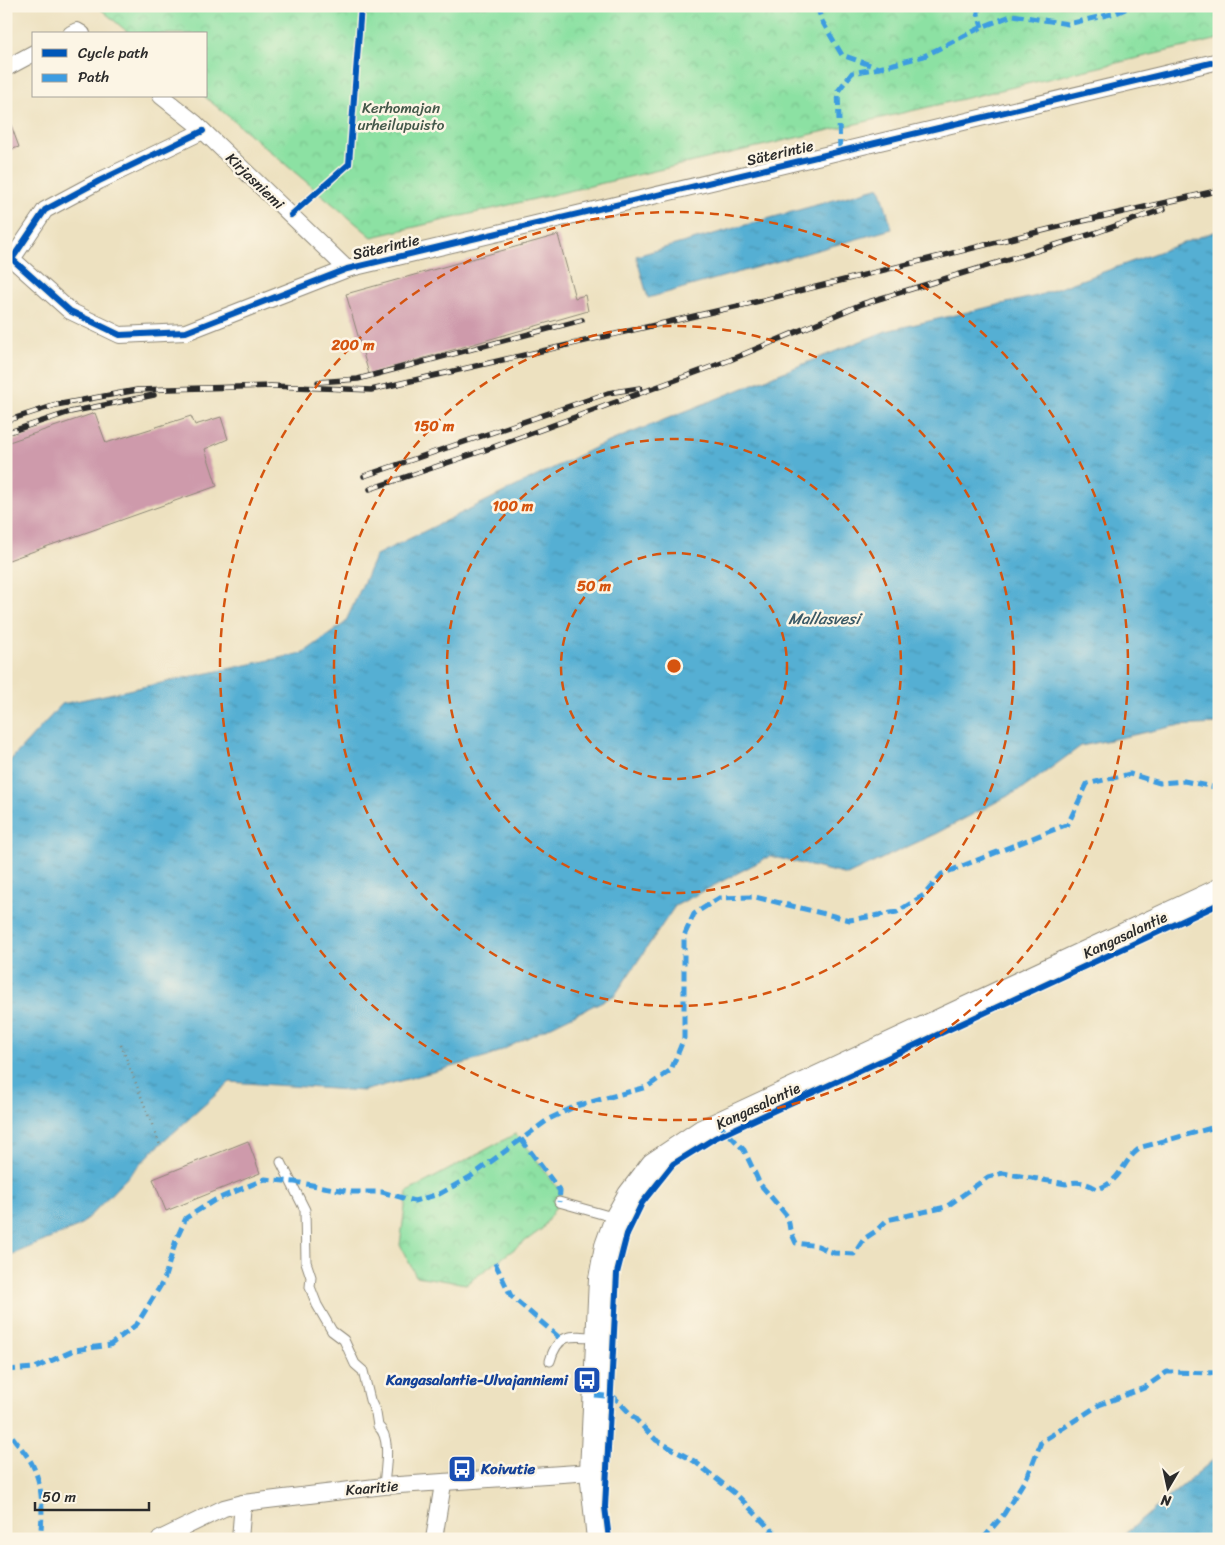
<svg xmlns="http://www.w3.org/2000/svg" width="1225" height="1545" font-family="Sriracha,sans-serif">
	<defs>
		<pattern id="park-crowns" width="20" height="18" patternUnits="userSpaceOnUse" patternTransform="scale(1.25)"><rect width="20" height="18" fill="#8ce1a3"/><path d="M2 6a3 3 0 1 1 6 0M12 15a3 3 0 1 1 6 0" fill="none" stroke="#79c18c"/></pattern>
		<pattern id="water-ripples" width="26" height="14" patternUnits="userSpaceOnUse" patternTransform="scale(1.25)"><rect width="26" height="14" fill="#55afd3"/><path d="M2 4q2-2 4 0t4 0M15 11q2-2 4 0t4 0" fill="none" stroke="#478fab"/></pattern>
	</defs>
	<rect width="100%" height="100%" fill="#fcf5e5"/>
	<filter id="ink" filterUnits="userSpaceOnUse"><feTurbulence type="fractalNoise" baseFrequency=".02" numOctaves="2"/><feDisplacementMap in="SourceGraphic" scale="10" xChannelSelector="R" yChannelSelector="G"/><feConvolveMatrix kernelMatrix="1 2 1 2 8 2 1 2 1" color-interpolation-filters="sRGB"/></filter>
	<filter id="wash" filterUnits="userSpaceOnUse"><feTurbulence type="fractalNoise" baseFrequency=".0096" numOctaves="4" result="noise"/><feDisplacementMap in="SourceGraphic" scale="20" xChannelSelector="R" yChannelSelector="G"/><feGaussianBlur stdDeviation="1.12" result="paint"/><feColorMatrix in="noise" values="0 0 0 0 0 0 0 0 0 0 0 0 0 0 0 0 0 1.4 0 .05"/><feComposite in="paint" operator="in"/></filter>
	<g filter="url(#wash)">
		<rect width="100%" height="100%" fill="#ede1c0"/>
		<g fill="url(#park-crowns)" stroke="#5c8667">
			<path d="M97,6H1219V39L372,237L204,96H206V34H130Z"/>
			<path d="M515,1134L521,1139L560,1191L559,1202L542,1229L466,1284L416,1276L400,1245L407,1192Z"/>
		</g>
		<g fill="url(#water-ripples)" stroke="#406d7f">
			<path d="M880,187L892,229L648,298L636,256Z"/>
			<path d="M1219,230V724L1175,726L1081,746L1025,787L935,834L847,875L770,856L675,906L615,995L488,1057L363,1091L230,1082L153,1151L80,1226L6,1257V765L62,704L303,653L345,623L376,555L596,447L886,331L1037,296Z"/>
			<path d="M1219,1455V1539H1119Z"/>
		</g>
		<g id="blocks">
			<g fill="#ce9aab">
				<path d="M8,117L19,147L6,151V118Z"/>
				<path d="M558,235L575,298L585,295L588,311L369,374L346,294Z"/>
				<path d="M95,413L106,443L191,416L195,425L221,417L228,439L205,449L217,486L6,561V443Z"/>
				<path d="M248,1141L260,1173L166,1211L153,1179Z"/>
			</g>
		</g>
	</g>
	<g filter="url(#ink)">
		<use href="#blocks" fill-opacity="0" stroke="#8c8676" stroke-width="1"/>
		<g fill="none" stroke-linecap="round" stroke-linejoin="round">
			<defs>
				<g id="lane">
					<path d="M281,1162L305,1210L306,1262L311,1277L310,1287L317,1305L332,1331L344,1340L355,1364L363,1371L370,1400L376,1413L378,1426C392,1438 385,1469 384,1486"/>
					<path d="M559,1202L616,1218"/>
					<path d="M550,1361C558,1332 572,1335 598,1338"/>
				</g>
				<g id="street">
					<path d="M71,34L77,31L82,34"/>
					<path d="M6,68L34,53"/>
					<path d="M161,96L195,123L347,269"/>
					<path d="M203,131L99,181L45,210L12,259L70,311L120,335L186,332L347,269L1219,61"/>
					<path d="M160,1539L224,1508L243,1503L384,1486L592,1472"/>
					<path d="M240,1539L243,1503"/>
					<path d="M434,1539L443,1484"/>
				</g>
				<path id="secondary" d="M599,1539L592,1472L601,1279L607,1246L617,1218L630,1195L653,1165L702,1132L1219,891"/>
			</defs>
			<use href="#lane" stroke="#8c8676" stroke-width="11"/>
			<use href="#street" stroke="#8c8676" stroke-width="18"/>
			<use href="#secondary" stroke="#8c8676" stroke-width="26"/>
			<path stroke="#8c8676" stroke-width="2.5" stroke-dasharray="1 4" stroke-linecap="butt" d="M121,1045L160,1145"/>
			<use href="#lane" stroke="#fff" stroke-width="9"/>
			<use href="#street" stroke="#fff" stroke-width="16"/>
			<use href="#secondary" stroke="#fff" stroke-width="24"/>
			<defs>
				<g id="rail">
					<path d="M318,382L358,379L582,320"/>
					<path d="M6,421L56,405L137,390L271,386L371,390L747,304L1074,223L1216,191"/>
					<path d="M6,433L70,412L154,395"/>
					<path d="M364,476L608,393L640,388"/>
					<path d="M370,489L491,448L730,360L862,304L1095,233L1164,209"/>
				</g>
			</defs>
			<use href="#rail" stroke="#2b2b2b" stroke-width="5.5"/>
			<use href="#rail" stroke="#fcf5e5" stroke-width="4" stroke-dasharray="11" stroke-linecap="butt"/>
			<g stroke="#3d9ce1" stroke-width="5" stroke-dasharray="10 5" stroke-linecap="butt">
				<path d="M817,6L822,21L842,55L879,68L924,56L982,27L1013,15L1068,24L1116,13L1132,6"/>
				<path d="M978,6V14L982,27"/>
				<path d="M840,151L838,91L852,73L879,68"/>
				<path d="M719,1124L744,1150L760,1184L788,1217L790,1230L796,1243L818,1246L834,1253L854,1254L864,1239L876,1231L887,1220L946,1207L988,1177L1003,1173L1066,1184C1078,1180 1086,1183 1097,1189C1122,1182 1123,1158 1142,1147L1219,1126"/>
				<path d="M521,1139L560,1191L559,1202"/>
				<path d="M495,1263L511,1296L561,1339"/>
				<path d="M6,1370L35,1368L75,1350L110,1345L137,1324L164,1280L176,1240L186,1218L215,1200L265,1179L295,1182L351,1192H382L414,1201L439,1194L470,1177L549,1119L576,1106L647,1087L671,1070L684,1038V936L694,914L719,898L755,897L850,920L897,912L924,895L942,874L1068,824L1087,784L1130,774L1160,783L1184,781L1219,788"/>
				<path d="M595,1395L614,1397L656,1440L694,1461L737,1495L780,1539"/>
				<path d="M6,1423C10,1438 23,1448 31,1462C44,1486 43,1513 40,1539"/>
				<path d="M983,1539L1004,1514L1029,1473L1041,1442L1099,1405L1144,1388L1167,1372L1219,1373"/>
			</g>
			<defs>
				<g id="cycleway">
					<path d="M203,131L99,181L45,210L12,259L70,311L120,335L186,332L347,269L1219,61"/>
					<path d="M291,215L349,164L361,6"/>
					<path d="M609,1539L605,1507L617,1273L627,1234L642,1203L673,1164L715,1138L1219,904"/>
				</g>
			</defs>
			<use href="#cycleway" stroke="#fcf5e5" stroke-width="9"/>
			<use href="#cycleway" stroke="#0057b8" stroke-width="6"/>
		</g>
	</g>
	<g fill="none" stroke="#d5540f" stroke-width="2.5" stroke-dasharray="9 6">
		<circle cx="674" cy="666" r="113"/>
		<circle cx="674" cy="666" r="227"/>
		<circle cx="674" cy="666" r="340"/>
		<circle cx="674" cy="666" r="454"/>
	</g>
	<defs>
		<symbol id="bus-square" viewBox="-11 -11 22 22"><rect x="-9" y="-9" width="18" height="18" rx="4" fill="#1a4fb4" stroke="#fcf5e5"/><path d="M-5-6H5V4H4V6H2V4H-2V6H-4V4H-5ZM-3.5-4V0h7V-4ZM-3.5 1.2v1.5H-2V1.2ZM2 1.2v1.5H3.5V1.2Z" fill="#fff"/></symbol>
	</defs>
	<g fill-rule="evenodd">
		<use href="#bus-square" x="571" y="1364" width="32" height="32"/>
		<use href="#bus-square" x="446" y="1453" width="32" height="32"/>
	</g>
	<g text-anchor="middle" stroke-width="5" stroke-linejoin="round" paint-order="stroke">
		<g font-size="15" fill="#435849" stroke="#fcf5e5">
			<text x="401" y="113">Kerhomajan<tspan x="401" dy="17">urheilupuisto</tspan></text>
		</g>
		<g font-size="15" fill="#2b2b2b" stroke="#fcf5e5">
			<text transform="translate(780 153) rotate(-13)" y="5">Säterintie</text>
			<text transform="translate(255 181) rotate(44)" y="5">Kirjasniemi</text>
			<text transform="translate(386 247) rotate(-13)" y="5">Säterintie</text>
			<text transform="translate(1125 935) rotate(-25)" y="5">Kangasalantie</text>
			<text transform="translate(758 1106) rotate(-25)" y="5">Kangasalantie</text>
			<text transform="translate(372 1488) rotate(-5)" y="5">Kaaritie</text>
		</g>
		<g font-size="15" font-weight="bold" fill="#164399" stroke="#fcf5e5" text-anchor="end">
			<text x="568" y="1385">Kangasalantie-Ulvajanniemi</text>
			<text x="481" y="1474" text-anchor="start">Koivutie</text>
		</g>
		<g font-size="16" font-style="italic" fill="#3a5966" stroke="#fcf5e5">
			<text x="824" y="624">Mallasvesi</text>
		</g>
	</g>
	<circle cx="674" cy="666" r="8" fill="#d5540f" stroke="#fcf5e5" stroke-width="2.5"/>
	<g font-size="15" text-anchor="middle" font-weight="bold" fill="#d5540f" stroke="#fcf5e5" stroke-width="5" stroke-linejoin="round" paint-order="stroke">
		<text x="353" y="350">200 m</text>
		<text x="434" y="431">150 m</text>
		<text x="513" y="511">100 m</text>
		<text x="594" y="591">50 m</text>
	</g>
	<rect width="1225" height="1545" fill="none" stroke="#fcf5e5" stroke-width="25"/>
	<rect x="32" y="32" width="175" height="65" fill="#fcf5e5" stroke="#a8a49b"/>
	<rect x="42" y="49" width="25" height="8" fill="#0057b8" stroke="#a8a49b"/>
	<text x="78" y="58" font-size="15" fill="#2b2b2b">Cycle path</text>
	<rect x="42" y="74" width="25" height="8" fill="#3d9ce1" stroke="#a8a49b"/>
	<text x="78" y="82" font-size="15" fill="#2b2b2b">Path</text>
	<g transform="translate(1168 1488) rotate(189)" stroke="#fcf5e5" stroke-width="4" paint-order="stroke">
	<path d="M0-4L9 19L0 12L-9 19Z" fill="#2b2b2b"/>
	<text y="-8" font-size="14" font-weight="bold" text-anchor="middle" fill="#2b2b2b">N</text>
	</g>
	<path d="M35 1502v8h114v-8" fill="none" stroke="#2b2b2b" stroke-width="2.5"/>
	<text x="42" y="1502" font-size="15" fill="#2b2b2b" stroke="#fcf5e5" stroke-width="4" paint-order="stroke">50 m</text>
</svg>
